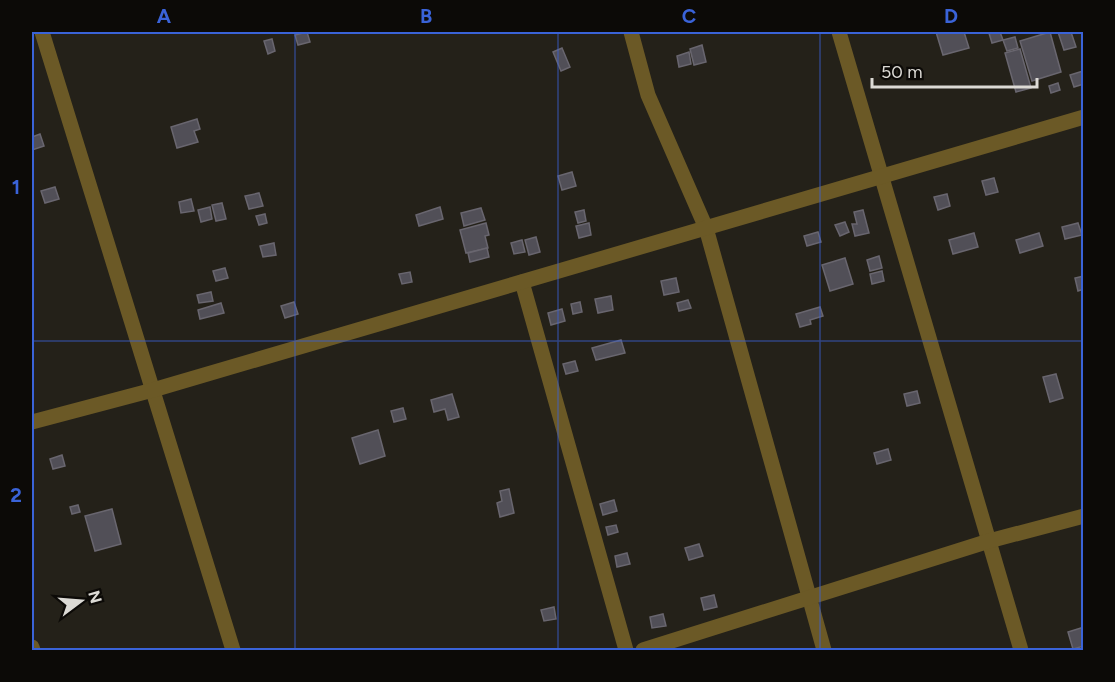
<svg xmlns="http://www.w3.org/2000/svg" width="1115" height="682" font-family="Figtree,sans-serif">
	<rect width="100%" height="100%" fill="#242119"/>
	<g fill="#514f57" stroke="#69666f" stroke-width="1.5">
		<path d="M307,32L310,42L298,45L295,35Z"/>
		<path d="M936,32H964L969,48L943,55Z"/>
		<path d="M996,32H1000L1003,40L992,43L989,33Z"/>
		<path d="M1050,32L1061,72L1032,81L1020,41Z"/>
		<path d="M1058,32H1071L1076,47L1064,50Z"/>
		<path d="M1015,37L1018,48L1007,51L1003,40Z"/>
		<path d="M272,39L275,51L268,54L264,41Z"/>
		<path d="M702,45L706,62L694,65L690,49Z"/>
		<path d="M562,48L570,67L561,71L553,52Z"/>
		<path d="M1020,49L1031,88L1016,92L1005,53Z"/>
		<path d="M689,52L691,64L679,67L677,56Z"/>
		<path d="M1083,71L1084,84L1074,87L1070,75Z"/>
		<path d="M1058,83L1060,90L1051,93L1049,86Z"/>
		<path d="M197,119L200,129L194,131L198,142L177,148L171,127Z"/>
		<path d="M40,134L44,146L32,150V137Z"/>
		<path d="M572,172L576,186L562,190L558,176Z"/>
		<path d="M994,178L998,192L986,195L982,181Z"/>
		<path d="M55,187L59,199L45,203L41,191Z"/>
		<path d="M259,193L263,206L249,209L245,196Z"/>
		<path d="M947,194L950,206L938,210L934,197Z"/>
		<path d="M191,199L194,211L181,213L179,202Z"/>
		<path d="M222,203L226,219L216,221L212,205Z"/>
		<path d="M210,207L212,219L201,222L198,210Z"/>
		<path d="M440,207L443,219L419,226L416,215Z"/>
		<path d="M481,208L485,220L464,226L461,213Z"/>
		<path d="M584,210L586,221L578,223L575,212Z"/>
		<path d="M863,210L869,233L855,236L852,224H857L854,212Z"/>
		<path d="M265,214L267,223L259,225L256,216Z"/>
		<path d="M845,222L849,232L840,236L835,225Z"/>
		<path d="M486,223L489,235L485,236L488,248L466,253L460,230Z"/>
		<path d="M589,223L591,235L579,238L576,226Z"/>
		<path d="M1078,223L1082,235L1065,239L1062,227Z"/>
		<path d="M818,232L821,242L807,246L804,236Z"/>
		<path d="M974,233L978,247L953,254L949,240Z"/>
		<path d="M1039,233L1043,246L1020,253L1016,240Z"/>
		<path d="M536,237L540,252L529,255L525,240Z"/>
		<path d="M522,240L525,252L514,254L511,243Z"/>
		<path d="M274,243L276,255L263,257L260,246Z"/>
		<path d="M487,248L489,257L470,262L468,253Z"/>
		<path d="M879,256L882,268L870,271L867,260Z"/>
		<path d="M845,258L853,284L830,291L822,265Z"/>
		<path d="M225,268L228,278L216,281L213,271Z"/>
		<path d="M882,271L884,281L872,284L870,274Z"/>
		<path d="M410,272L412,282L402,284L399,274Z"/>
		<path d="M1084,276V289L1078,291L1075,278Z"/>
		<path d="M676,278L679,292L664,295L661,281Z"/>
		<path d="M211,292L213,301L199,303L197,295Z"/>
		<path d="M611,296L613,310L598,313L595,299Z"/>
		<path d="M688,300L691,308L679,311L677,303Z"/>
		<path d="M294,302L298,314L285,318L281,306Z"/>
		<path d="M580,302L582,312L573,314L571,304Z"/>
		<path d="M221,303L224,313L200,319L198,310Z"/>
		<path d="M820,307L823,316L810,320L811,324L800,327L796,314Z"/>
		<path d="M562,309L565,321L551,325L548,313Z"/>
		<path d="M621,340L625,353L596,360L592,348Z"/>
		<path d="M575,361L578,371L566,374L563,364Z"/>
		<path d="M1056,374L1063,398L1050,402L1043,377Z"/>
		<path d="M917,391L920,403L907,406L904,394Z"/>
		<path d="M452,394L459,417L448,420L445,409L434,412L431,400Z"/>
		<path d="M403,408L406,419L394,422L391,411Z"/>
		<path d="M378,430L385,456L360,464L352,438Z"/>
		<path d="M888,449L891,460L877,464L874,453Z"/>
		<path d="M62,455L65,466L53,469L50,459Z"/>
		<path d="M509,489L514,513L500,517L497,503L502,501L500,491Z"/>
		<path d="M614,500L617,511L603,515L600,504Z"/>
		<path d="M78,505L80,512L72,514L70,507Z"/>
		<path d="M112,509L121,544L95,551L85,516Z"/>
		<path d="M616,525L618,532L608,535L606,527Z"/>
		<path d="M699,544L703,556L689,560L685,548Z"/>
		<path d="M627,553L630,564L617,567L615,556Z"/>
		<path d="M714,595L717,607L704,610L701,598Z"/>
		<path d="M554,607L556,619L544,621L541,610Z"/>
		<path d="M663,614L666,626L652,628L650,617Z"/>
		<path d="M1084,627V646L1073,649L1068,632Z"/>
	</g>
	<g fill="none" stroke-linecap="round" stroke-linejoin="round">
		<g stroke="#6b5926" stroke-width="15">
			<path d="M42,32L233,650"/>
			<path d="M631,32L648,95L706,228L824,650"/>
			<path d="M839,32L1021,650"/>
			<path d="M522,282L626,650"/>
			<path d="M32,422L153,390L1084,117"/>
			<path d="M32,647L33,650"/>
			<path d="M643,650L989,541L1084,516"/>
		</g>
	</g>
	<path fill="none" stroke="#3a63d8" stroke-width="1.5" stroke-opacity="0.55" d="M295,32V650M558,32V650M820,32V650M32,341H1084"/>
	<rect width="1115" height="682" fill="none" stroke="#0c0a07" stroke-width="66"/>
	<g transform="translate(81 601) rotate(74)" stroke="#0c0a07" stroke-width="4.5" paint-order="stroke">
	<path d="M0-4.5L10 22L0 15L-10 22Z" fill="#dcdad5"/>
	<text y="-9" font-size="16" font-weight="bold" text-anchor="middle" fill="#dcdad5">N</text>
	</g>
	<path d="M872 78v9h165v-9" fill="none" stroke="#dcdad5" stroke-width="3"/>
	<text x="881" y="78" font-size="18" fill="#dcdad5" stroke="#0c0a07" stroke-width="4.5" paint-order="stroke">50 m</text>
	<rect x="33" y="33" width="1049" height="616" fill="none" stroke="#3a63d8" stroke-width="2"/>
	<g font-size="20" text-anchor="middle" font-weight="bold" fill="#3a63d8">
		<text x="164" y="23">A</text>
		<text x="426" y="23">B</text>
		<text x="689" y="23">C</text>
		<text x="951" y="23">D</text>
		<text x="16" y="194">1</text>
		<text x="16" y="502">2</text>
	</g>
</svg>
